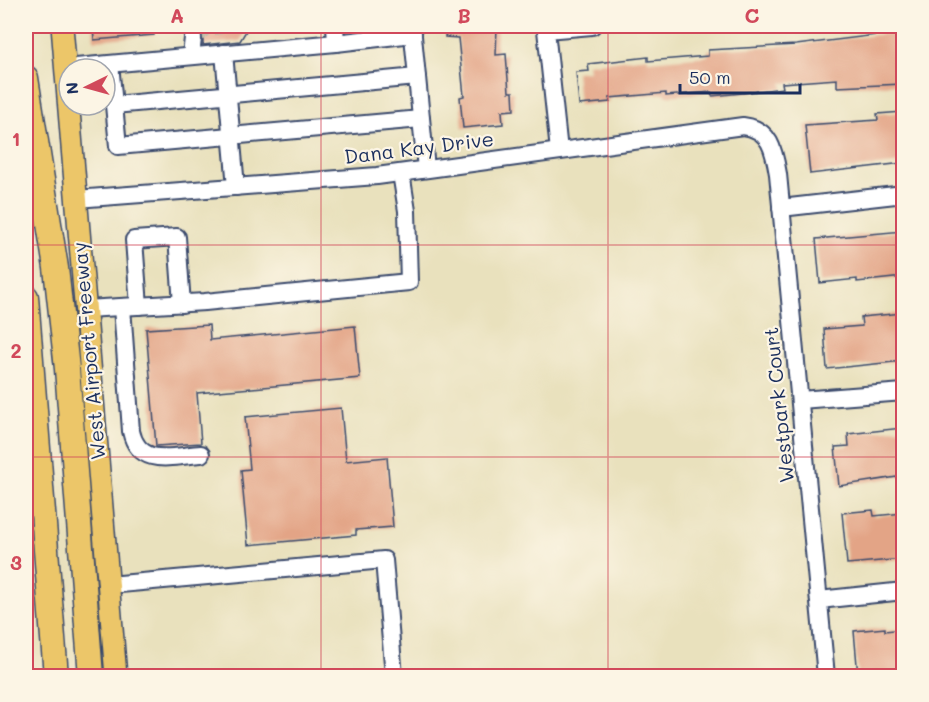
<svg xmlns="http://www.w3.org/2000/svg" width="929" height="702" font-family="Mali,sans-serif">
	<rect width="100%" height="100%" fill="#fcf5e5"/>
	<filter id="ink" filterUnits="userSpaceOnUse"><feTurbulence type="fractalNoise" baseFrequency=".0167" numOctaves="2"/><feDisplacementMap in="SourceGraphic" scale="12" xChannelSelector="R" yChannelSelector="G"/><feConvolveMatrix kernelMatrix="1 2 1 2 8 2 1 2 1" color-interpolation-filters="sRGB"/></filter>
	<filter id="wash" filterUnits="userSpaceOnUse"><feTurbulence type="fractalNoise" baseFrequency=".008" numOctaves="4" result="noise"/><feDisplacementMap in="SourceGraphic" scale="24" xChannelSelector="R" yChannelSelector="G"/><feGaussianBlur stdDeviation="1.35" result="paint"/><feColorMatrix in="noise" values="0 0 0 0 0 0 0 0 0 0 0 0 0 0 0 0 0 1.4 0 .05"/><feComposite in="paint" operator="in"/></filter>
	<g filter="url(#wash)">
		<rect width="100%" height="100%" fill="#e9e1bd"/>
		<g id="blocks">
			<g fill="#e3a486">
				<path d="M93,26H154V35L94,40Z"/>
				<path d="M184,26H249L240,41L203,45V34L200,30L194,28L187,30Z"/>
				<path d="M446,26H497L496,55L506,54L509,92H513L514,110L502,111L503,124L463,128L460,97L464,96L458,38L445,37Z"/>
				<path d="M900,32L903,84L837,87V79L782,83L783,88L743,93L712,96L711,92L666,96V93L609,98L610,102L579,105L576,72L589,71L588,64L648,57V61L708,56V50L796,45Z"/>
				<path d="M903,112V163L810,174L805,125L878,120L877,114Z"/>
				<path d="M903,231V277L857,282V279L820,283L816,239Z"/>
				<path d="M903,313V361L827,369L824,329L862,326L861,317Z"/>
				<path d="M209,325L210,340L355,326L360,378L197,393L201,443L156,446L146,329Z"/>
				<path d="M341,408L346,461L387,457L393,527L356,530V535L248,545L241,470L250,469L245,417Z"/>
				<path d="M902,428L903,476L839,486L835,447L849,446L848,434Z"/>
				<path d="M873,510L874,516L903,513V559L847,564L842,513Z"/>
				<path d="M885,628V631L903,629V674L858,676L854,631Z"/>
			</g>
		</g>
	</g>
	<g filter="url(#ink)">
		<use href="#blocks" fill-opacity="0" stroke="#3a4a6c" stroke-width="1.5"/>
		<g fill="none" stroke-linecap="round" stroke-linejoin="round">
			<path stroke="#c0bdaa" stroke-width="16" stroke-dasharray="16 8" stroke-linecap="butt" d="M193,38L205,28L221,26"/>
			<defs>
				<g id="minor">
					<path d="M412,26L426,169"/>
					<path d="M336,43L413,34"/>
					<path d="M224,53L236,187"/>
					<path d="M191,56L193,38"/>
					<path d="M110,64L118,146L421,119"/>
					<path d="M65,68L336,43L335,26"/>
					<path d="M114,105L417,77"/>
					<path d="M559,151L546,30L592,26"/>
					<path d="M76,199L377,176L743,126C770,129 774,150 778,174L826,676"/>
					<path d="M781,208L904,194"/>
					<path d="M139,306L134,240L177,237L182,304"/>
					<path d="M122,307L131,431C139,468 172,456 201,454"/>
					<path d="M86,309L205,302L409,282L407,211L401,173"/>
					<path d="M800,400L904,392"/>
					<path d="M109,585L384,560L394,676"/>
					<path d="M819,600L904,591"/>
				</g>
				<path id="major" d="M62,26L116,676"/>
				<g id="highway">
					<path d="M26,78L56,268L67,369L91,676"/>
					<path d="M26,297L56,676"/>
				</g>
			</defs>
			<use href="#minor" stroke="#3a4a6c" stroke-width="20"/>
			<use href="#major" stroke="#3a4a6c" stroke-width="24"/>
			<use href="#highway" stroke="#3a4a6c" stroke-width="27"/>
			<use href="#minor" stroke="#fff" stroke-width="16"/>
			<use href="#major" stroke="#ecc669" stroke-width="21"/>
			<use href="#highway" stroke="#ecc669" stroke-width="24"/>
		</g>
	</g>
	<path fill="none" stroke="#d1495b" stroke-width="1.5" stroke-opacity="0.55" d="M321,26V676M608,26V676M26,245H904M26,457H904"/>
	<g text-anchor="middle" stroke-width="4.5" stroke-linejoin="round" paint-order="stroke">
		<g font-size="20" fill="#1b2f5e" stroke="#fcf5e5">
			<text transform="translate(419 148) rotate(-7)" y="7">Dana Kay Drive</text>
			<text transform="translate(89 351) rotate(-95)" y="7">West Airport Freeway</text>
			<text transform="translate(779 405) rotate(-96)" y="7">Westpark Court</text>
		</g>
	</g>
	<rect width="929" height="702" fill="none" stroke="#fcf5e5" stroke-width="66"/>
	<g transform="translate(87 87) rotate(265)"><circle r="28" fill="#fcf5e5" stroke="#a2a6af" stroke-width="1.5"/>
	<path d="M0-4.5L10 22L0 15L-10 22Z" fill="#d1495b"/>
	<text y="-9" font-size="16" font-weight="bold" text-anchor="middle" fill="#1b2f5e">N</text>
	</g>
	<path d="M680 84v9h120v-9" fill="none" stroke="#1b2f5e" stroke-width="3"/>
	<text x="689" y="84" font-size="18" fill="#1b2f5e" stroke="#fcf5e5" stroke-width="4.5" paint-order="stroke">50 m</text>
	<rect x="33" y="33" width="863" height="636" fill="none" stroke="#d1495b" stroke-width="2"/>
	<g font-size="20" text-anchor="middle" font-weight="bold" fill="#d1495b">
		<text x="177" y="23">A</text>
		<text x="464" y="23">B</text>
		<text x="752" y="23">C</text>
		<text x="16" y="146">1</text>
		<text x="16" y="358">2</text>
		<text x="16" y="570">3</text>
	</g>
</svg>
